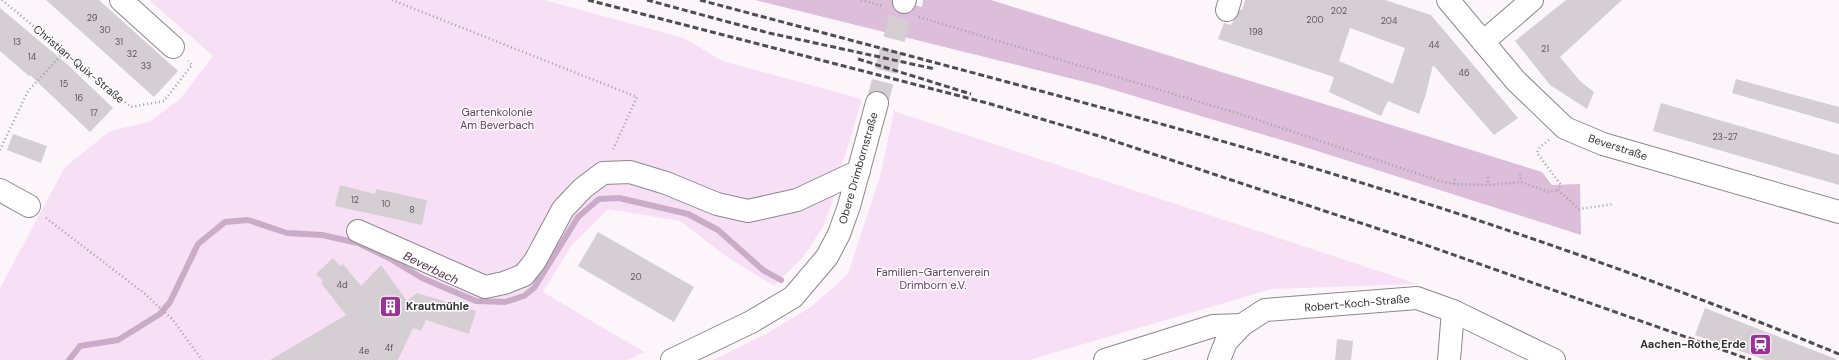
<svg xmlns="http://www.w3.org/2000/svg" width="1839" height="360" font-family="'DM Sans',sans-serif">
	<rect width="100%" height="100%" fill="#fcf6fb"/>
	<g fill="#f7e0f5">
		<path d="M149,0H544L684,38L722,61L862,99L846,153L837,175L797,194L747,201L716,195L630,163H598L574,180L554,205L527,249L544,256L571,213L607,182L632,181L715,210L837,190L823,227L803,257L774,286L723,254L680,221L608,209L571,246L543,292L644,352L628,360H0V288L65,167L110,131L149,122L180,99L213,56Z"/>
		<path d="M894,111L1418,284L1272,289L1029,360H713L766,334L811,307L848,274L881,173Z"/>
	</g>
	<path fill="#ddbeda" d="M755,0H896L922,7L923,0H991L1542,172L1552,185L1580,184L1581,235L1295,144L1097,85Z"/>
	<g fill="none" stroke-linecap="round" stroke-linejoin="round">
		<path stroke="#caacc8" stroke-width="6" d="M69,360L80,346L118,340L160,314L170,302L198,244L225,222L248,220L287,233L322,235L358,243L389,258L422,278L476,301L505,302L524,296L534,288L578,217L599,199L619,198L688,214L718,230L763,270L781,280"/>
	</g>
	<g fill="#d5cfd4" fill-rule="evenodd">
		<path d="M46,0H99L178,71L154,97Z"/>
		<path d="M1245,0H1385L1431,15L1518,118L1494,135L1433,65L1426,94L1419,114L1388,101L1381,116L1329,92L1334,77L1218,39L1224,23L1231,25L1240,9L1242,10ZM1350,28L1405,48L1393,84L1339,61Z"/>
		<path d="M1566,0H1622L1560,57L1580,81L1594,92L1587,109L1550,85L1515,41Z"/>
		<path d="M0,8L68,65L113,108L90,132L30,75L29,76L0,51Z"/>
		<path d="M1736,79L1839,107V124L1732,93Z"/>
		<path d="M1661,103L1839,155V185L1653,131Z"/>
		<path d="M13,134L47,146L41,163L7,150Z"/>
		<path d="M340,185L375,194L376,189L427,200L422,225L335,206Z"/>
		<path d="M598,232L694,287L674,322L578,266Z"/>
		<path d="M333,258L340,266L343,264L361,286L381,265L407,301L417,293L476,311L469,334L426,320L421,331L413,328L398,360H270L346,315L321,283L323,281L316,274Z"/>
		<path d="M1705,308L1836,359V360H1766L1695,335Z"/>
		<path d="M1337,339L1353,341L1351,360H1335Z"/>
	</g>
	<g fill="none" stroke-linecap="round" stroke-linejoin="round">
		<path stroke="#d4ced3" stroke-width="22" stroke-dasharray="22 11" stroke-linecap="butt" d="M877,103L904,2"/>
		<defs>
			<g id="minor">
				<path d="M121,0L173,47"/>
				<path d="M1448,0L1516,81L1565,128L1603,144L1839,212"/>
				<path d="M904,2L905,0"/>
				<path d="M1227,10L1230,0"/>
				<path d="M1483,42L1532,0"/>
				<path d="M0,190L29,206"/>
				<path d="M358,231L485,287L504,283L524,275L535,261L563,209L583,188L603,173L630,172L666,183L717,204L748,211L797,200L859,171"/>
				<path d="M672,360L751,322L793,297L827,257L839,234L849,206L877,103"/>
				<path d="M1105,360L1213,326L1242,325"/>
				<path d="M1219,360L1226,342L1242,325L1265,310L1417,298L1453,311L1554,360"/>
				<path d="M1449,360L1453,311"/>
			</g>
		</defs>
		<use href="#minor" stroke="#8d878c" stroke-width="24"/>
		<g stroke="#a29da1" stroke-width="2.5" stroke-dasharray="1 3" stroke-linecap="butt">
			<path d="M2,0L131,107L164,101L192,65L188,61"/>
			<path d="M392,0L637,97L612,152"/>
			<path d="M861,0L883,6"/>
			<path d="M919,17L1243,115L1440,181L1454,184L1488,185L1521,182L1549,192L1558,190"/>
			<path d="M1549,140L1540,147L1537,153L1561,185L1558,190"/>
			<path d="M0,150L28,91L65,51"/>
			<path d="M1520,174L1521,182"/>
			<path d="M1488,177V185"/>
			<path d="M1454,184L1455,178"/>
			<path d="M1558,190L1579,209L1614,204"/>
			<path d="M46,218L144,293L173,320L202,360"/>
		</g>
		<use href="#minor" stroke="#fff" stroke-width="22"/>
		<g stroke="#504d50" stroke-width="3" stroke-dasharray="6 3" stroke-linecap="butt">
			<path d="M588,0L987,103L1099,136L1406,238L1751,360"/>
			<path d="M647,0L769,33L935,69"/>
			<path d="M700,0C868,45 1037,89 1204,136C1419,197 1632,269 1839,354"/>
			<path d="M858,59L971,94"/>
		</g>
	</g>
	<defs>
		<symbol id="building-square" viewBox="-11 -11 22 22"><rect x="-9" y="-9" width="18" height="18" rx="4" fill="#993296" stroke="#fff"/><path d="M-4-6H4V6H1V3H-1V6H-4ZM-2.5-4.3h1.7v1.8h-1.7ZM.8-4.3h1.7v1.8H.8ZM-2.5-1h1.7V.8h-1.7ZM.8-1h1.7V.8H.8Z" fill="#fff"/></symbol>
		<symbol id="station-square" viewBox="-11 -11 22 22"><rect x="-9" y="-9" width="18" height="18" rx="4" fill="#993296" stroke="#fff"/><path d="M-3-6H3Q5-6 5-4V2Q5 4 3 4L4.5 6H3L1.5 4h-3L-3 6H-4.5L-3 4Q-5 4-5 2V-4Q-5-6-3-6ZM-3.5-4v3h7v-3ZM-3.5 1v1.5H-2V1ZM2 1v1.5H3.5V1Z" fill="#fff"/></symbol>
	</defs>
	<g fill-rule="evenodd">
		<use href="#building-square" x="378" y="294" width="25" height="25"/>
		<use href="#station-square" x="1748" y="332" width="25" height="25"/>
	</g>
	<g text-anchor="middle" stroke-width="3" stroke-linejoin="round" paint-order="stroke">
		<g font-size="9" fill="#5b585a">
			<text x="1339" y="14">202</text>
			<text x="92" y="21">29</text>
			<text x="1315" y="23">200</text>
			<text x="1389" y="24">204</text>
			<text x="105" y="33">30</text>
			<text x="1256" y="35">198</text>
			<text x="17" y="45">13</text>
			<text x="119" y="45">31</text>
			<text x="1434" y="48">44</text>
			<text x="1545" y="52">21</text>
			<text x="132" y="57">32</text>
			<text x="32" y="60">14</text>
			<text x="146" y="69">33</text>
			<text x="1464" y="76">46</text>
			<text x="64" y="87">15</text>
			<text x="79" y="101">16</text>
			<text x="94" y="116">17</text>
			<text x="1725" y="140">23-27</text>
			<text x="355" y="203">12</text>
			<text x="386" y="207">10</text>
			<text x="412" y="213">8</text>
			<text x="636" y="280">20</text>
			<text x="342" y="288">4d</text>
			<text x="389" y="351">4f</text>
			<text x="364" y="354">4e</text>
		</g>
		<g font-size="11" fill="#323032" stroke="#fff">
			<text transform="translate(79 64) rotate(40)" y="4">Christian-Quix-Straße</text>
			<text transform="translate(1618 147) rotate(18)" y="4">Beverstraße</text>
			<text transform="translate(858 168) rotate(-74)" y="4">Obere Drimbornstraße</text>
			<text transform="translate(1357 303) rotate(-5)" y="4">Robert-Koch-Straße</text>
		</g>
		<g font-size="11" fill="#633a60" stroke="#fff">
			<text x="497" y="116">Gartenkolonie<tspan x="497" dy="13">Am Beverbach</tspan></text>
			<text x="933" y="276">Familien-Gartenverein<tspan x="933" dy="13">Drimborn e.V.</tspan></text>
		</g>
		<g font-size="11" font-weight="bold" fill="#323032" stroke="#fff" text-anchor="start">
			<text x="406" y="310">Krautmühle</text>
			<text x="1746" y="348" text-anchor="end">Aachen-Rothe Erde</text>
		</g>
		<g font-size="12" font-style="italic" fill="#4f274d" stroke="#fff">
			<text transform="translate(431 268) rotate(26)" y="4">Beverbach</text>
		</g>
	</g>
</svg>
